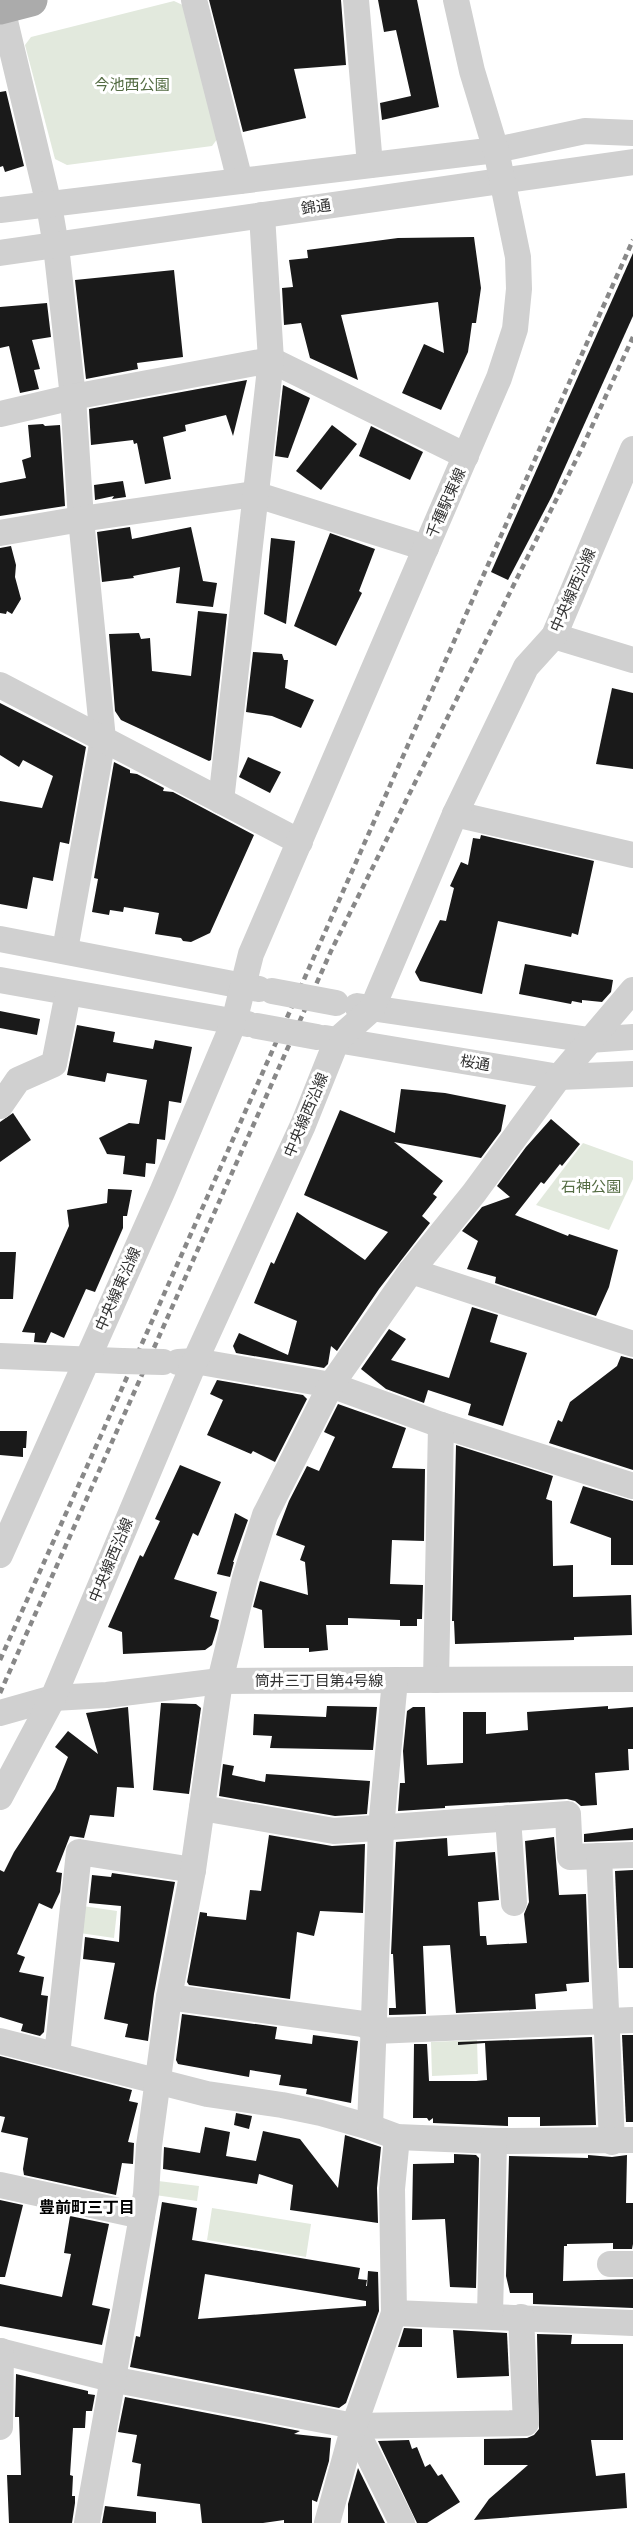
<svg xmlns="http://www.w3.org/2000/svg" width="633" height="2523" font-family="'Open Sans','Noto Sans JP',sans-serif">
	<rect width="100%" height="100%" fill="#fff"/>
	<g fill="#e2e9dd">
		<path d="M174,1L187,7L218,138L212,146L67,165L55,159L25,45L31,37Z"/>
		<path d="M583,1143L633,1161V1179L609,1230L536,1205Z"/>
		<path d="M76,1905L117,1911L114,1938L73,1932Z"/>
		<path d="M477,2040L478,2074L432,2076L431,2042Z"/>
		<path d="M150,2180L199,2186L197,2201L148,2194Z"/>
		<path d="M212,2208L311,2224L306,2257L207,2240Z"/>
	</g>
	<g fill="#1a1a1a" fill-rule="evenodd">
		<path d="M209,0H341L346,65L294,69L306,118L243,132Z"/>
		<path d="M378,0H417L439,107L382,120L380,103L411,96L396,30L384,32Z"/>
		<path d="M6,91L24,166L5,172L3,166L0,167V92Z"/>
		<path d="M474,237L481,288L476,323H472L468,352L441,410L402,393L424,344L444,353L438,302L341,315L358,380L310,358L301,323L284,325L282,288L293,287L289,260L308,258L307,250L398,238Z"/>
		<path d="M633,253V316L552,496L508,580L491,572Z"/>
		<path d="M174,270L183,357L137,363L138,369L86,379L75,280Z"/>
		<path d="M47,303L51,337L32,340L40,369L34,370L39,389L20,393L9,346L0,348V307Z"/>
		<path d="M247,380L233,436L226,415L185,425L186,431L163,437L171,479L145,484L137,443L134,444L133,440L91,445L89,409Z"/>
		<path d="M283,385L310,398L288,458L275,456Z"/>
		<path d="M43,424L45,426L60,425L65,506L0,516V483L26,478L22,460L31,457L28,425Z"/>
		<path d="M332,425L357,444L321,490L296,471Z"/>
		<path d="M371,426L423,452L410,480L359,456Z"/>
		<path d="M123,481L126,497L112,499L114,496L95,500L94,485Z"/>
		<path d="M130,527L132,539L191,527L203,581L217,583L213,607L176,603L180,567L133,576L134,578L102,582L97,532Z"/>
		<path d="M330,533L375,549L359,591L362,593L336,646L294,626Z"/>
		<path d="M271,538L295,541L286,624L264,614Z"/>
		<path d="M11,546L16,565L15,577L21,599L12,614L7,611L6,614L0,613V548Z"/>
		<path d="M198,611L227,614L211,760L209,761L121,720L115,711L109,634L139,633L141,639L150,638L152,671L191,676Z"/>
		<path d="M253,652L282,654L284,660H288L285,688L314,700L301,728L272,716L246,712Z"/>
		<path d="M612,688L633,693V769L596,764Z"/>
		<path d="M0,703L86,747L69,844L60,842L53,881L33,877L27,909L0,904V801L42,808L53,776L23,760L19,767L0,755Z"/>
		<path d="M248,757L281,772L270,793L239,777Z"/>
		<path d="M114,762L130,770V773L137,774L164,788L163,791L173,792L254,835L210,933L191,942L183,941L181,938L155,934L159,913L124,907L123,912L110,910L109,915L92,912L98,879L94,878Z"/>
		<path d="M481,835L594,861L578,935L572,933L571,937L498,921L482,994L420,981L415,972L440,920L446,921L454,888L450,886L461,862L468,865L473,838L480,839Z"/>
		<path d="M525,964L613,980L611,992L602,1002L582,1000V1003L572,1001L571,1004L519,994Z"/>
		<path d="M0,1011L40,1019L37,1035L0,1028Z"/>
		<path d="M77,1025L115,1032L113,1042L153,1049L155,1040L192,1047L181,1103L169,1101L165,1140L157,1139L155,1164L146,1163L145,1177L123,1174L125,1156L107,1154L99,1138L129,1123L139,1124L147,1080L107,1073L105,1082L67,1075Z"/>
		<path d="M401,1089L445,1093L506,1105L501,1131L481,1158L394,1142L443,1181L433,1194L437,1197L422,1216L430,1223L379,1289L337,1351L331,1346L328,1364L324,1368L236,1353L233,1346L239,1333L288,1355L297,1321L254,1303L271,1262L274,1264L297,1212L365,1260L388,1232L304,1195L340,1110L395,1133Z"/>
		<path d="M13,1113L31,1140L0,1162V1122Z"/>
		<path d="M551,1119L580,1144L562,1166L560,1164L544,1184L541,1182L515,1215L568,1236L569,1234L618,1250L609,1287L596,1316L495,1283L496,1277L467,1269L478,1241L462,1231L482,1207L510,1197L497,1186L526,1147Z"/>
		<path d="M108,1189L132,1190L127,1216H123V1228L95,1292L86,1289L64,1338L51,1332L46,1343L34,1342L35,1333L22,1332L69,1226L67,1210L107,1203Z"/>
		<path d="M0,1252H16L13,1299H0Z"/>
		<path d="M472,1307L498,1315L490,1342L527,1353L503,1426L468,1415L471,1404L428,1390L424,1403L386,1389L361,1369L389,1329L406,1339L391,1360L449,1378Z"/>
		<path d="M621,1356L633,1359V1470L549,1443L558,1420L562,1422L570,1402L617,1366Z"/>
		<path d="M217,1380L303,1395L307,1399L275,1462L253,1451L251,1454L207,1435L223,1400L210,1394Z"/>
		<path d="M338,1404L406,1428L392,1468L425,1469L424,1541L392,1540L390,1584L423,1585L422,1619H417V1626H400V1620L348,1618V1625H326L328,1650L309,1652V1648H264L262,1610L253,1607L260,1581L308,1595L305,1562L300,1560L305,1546L276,1535L289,1501L307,1466L319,1471L335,1437L324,1432Z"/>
		<path d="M0,1431H27L26,1448H23V1457L0,1455Z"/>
		<path d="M456,1445L553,1476L546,1499L552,1501L553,1566L573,1565V1597L631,1595L632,1635L574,1637V1640L455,1644L454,1621H452Z"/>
		<path d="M180,1465L221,1482L198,1536L193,1533L174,1579L217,1592L210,1617L219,1620L217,1629L212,1645L205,1650L123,1654L122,1632L108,1627L140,1555L143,1557L160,1521L155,1519Z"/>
		<path d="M583,1486L633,1501V1565H611V1538L570,1523Z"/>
		<path d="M235,1513L248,1520L233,1562H234L230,1577L217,1574Z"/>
		<path d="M161,1703L196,1704L201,1708L189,1794L153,1790Z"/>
		<path d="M327,1706L377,1707L373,1750L270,1748L272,1736L253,1735L254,1714L326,1717Z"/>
		<path d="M608,1706V1709L633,1707V1749H628L629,1770L595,1773L597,1805L581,1806L575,1801L567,1799L445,1806V1808L398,1811L400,1783H405L403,1751L407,1711L413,1707H425L427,1765L463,1763V1712H486V1734L528,1730L527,1712Z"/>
		<path d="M128,1707L134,1788L117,1787L114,1817L90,1815L84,1838L70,1836L56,1872L62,1873L60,1892L52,1909L39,1903L17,1954L25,1957L19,1972L44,1977L41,1995L48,1996L44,2032L40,2036L21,2031L23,2024L0,2017V1870L4,1872L14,1852L55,1789L68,1757L55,1747L68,1731L98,1754L86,1713Z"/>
		<path d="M223,1764L234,1766L232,1775L265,1782L266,1774L370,1781L367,1814L335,1816L219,1796Z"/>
		<path d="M633,1828V1840L584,1842V1834Z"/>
		<path d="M269,1835L332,1846L365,1844L363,1913L320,1911L314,1936L297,1932L290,1999L189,1985L187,1982L200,1912L207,1913V1916L246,1920L250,1890L261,1891Z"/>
		<path d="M554,1837L559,1895L586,1894L589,1982L566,1984L567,1991L535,1994L536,2009L456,2013L450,1945L423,1946L426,2014L389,2015V2008H396L393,1954H391L396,1842L447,1838L448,1856L495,1852L499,1900L478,1902L480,1936H486L487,1945L527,1943L524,1914L529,1902L525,1841Z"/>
		<path d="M633,1870V1968H619L615,1871Z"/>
		<path d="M112,1873L175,1882L154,1994L148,2041L125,2037L128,2024L104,2019L115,1963L83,1959L85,1937L119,1942L121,1906L89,1903L92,1875L111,1877Z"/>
		<path d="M182,2014L277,2027L275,2039L312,2044L313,2035L358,2041L351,2103L306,2094L307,2089L279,2085L281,2075L250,2070L249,2077L178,2064L176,2060Z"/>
		<path d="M622,2035H633V2122H626Z"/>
		<path d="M592,2037L596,2125L540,2126V2117H508V2126L433,2123V2118L429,2121L427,2118H413L414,2044H427L429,2081H476L487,2080L485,2043L458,2045V2042Z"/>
		<path d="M0,2056L132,2090L129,2101L138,2103L128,2142L134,2143L133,2164L122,2163L116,2195L24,2175L23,2169L28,2138L1,2132L5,2117L0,2116Z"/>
		<path d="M236,2113L252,2116L249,2129L234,2125Z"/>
		<path d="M205,2127L230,2132L226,2156L256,2161L263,2131L300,2139L338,2188L345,2135L381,2147L377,2188L378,2223L290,2210L293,2185L259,2174L257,2184L163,2169L164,2147L200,2153Z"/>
		<path d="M454,2154L476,2155L479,2158L476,2288L450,2287L445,2219L412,2220L413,2164L454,2163Z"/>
		<path d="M588,2155L612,2157L627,2155L626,2203H633V2244L632,2249H613V2243L567,2244V2246H564L563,2281L633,2279V2308L533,2304V2293H510L506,2276L509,2156L588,2158Z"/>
		<path d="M0,2200L23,2205L5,2277H0Z"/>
		<path d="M162,2202L197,2208L192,2240L360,2268L358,2279L367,2280L366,2286H367L368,2271L378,2272L379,2311L346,2403L339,2408L130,2367L136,2336L140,2337ZM205,2274L366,2301V2306L198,2319Z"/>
		<path d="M70,2216L109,2224L92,2305L110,2309L102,2345L0,2326V2284L62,2297L71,2254L64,2253Z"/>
		<path d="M404,2328L422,2329V2347H398Z"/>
		<path d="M453,2330L507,2333L509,2376L457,2378Z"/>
		<path d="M537,2334L572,2335L571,2344H623V2440H591L596,2476L625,2473L627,2508L474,2520L489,2499L528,2465H484V2439L527,2438L534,2435L539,2429Z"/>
		<path d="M16,2374L88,2391V2394L95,2395L92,2411H86L85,2428H73L70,2475L73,2476L72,2496H75V2503L72,2523H9L7,2475H21L19,2417H15Z"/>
		<path d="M125,2397L300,2431L294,2434L331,2438L329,2461L317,2502L312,2500V2523H284V2520L263,2523H202L200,2504L137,2496L141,2464L132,2462L137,2435L118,2432Z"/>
		<path d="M409,2440L412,2449L417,2447L425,2467L430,2464L438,2476L442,2474L460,2502L427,2523H417L378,2441Z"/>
		<path d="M358,2468L385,2523H348V2504Z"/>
		<path d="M105,2506L156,2512V2523H102Z"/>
	</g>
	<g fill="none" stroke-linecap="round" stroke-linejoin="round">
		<g stroke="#d0d0d0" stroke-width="26">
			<path d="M0,0L49,205L56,246L73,397L81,519L103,739L65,950"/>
			<path d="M194,0L240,181"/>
			<path d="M356,0L370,165"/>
			<path d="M0,210L496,150L585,131L633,133"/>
			<path d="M0,253L633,162"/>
			<path d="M0,414L73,397L271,360L466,456"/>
			<path d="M0,533L81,519L254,494L426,548"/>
			<path d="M554,636L633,660"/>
			<path d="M0,685L300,842"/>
			<path d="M221,801L271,360L262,215"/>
			<path d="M455,814L633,855"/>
			<path d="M0,939L259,989"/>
			<path d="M0,980L248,1024"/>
			<path d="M357,1006L589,1040L633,1037"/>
			<path d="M325,1038L559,1077L633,1074"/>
			<path d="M0,1106L18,1080L54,1064L68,993"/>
			<path d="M411,1271L633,1344"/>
			<path d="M0,1356L122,1361"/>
			<path d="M178,1362L195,1361L331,1385L441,1425L633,1486"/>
			<path d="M0,1555L163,1190L234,1022L251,954L499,378L515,329L519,289L518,257L496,150L472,71L456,0"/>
			<path d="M436,1680L441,1425"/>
			<path d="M0,1713L53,1698L107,1695L220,1681L633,1679"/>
			<path d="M0,1797L53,1698L195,1361L303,1125L337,1040L372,1009L455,814L526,667L554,636L633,449"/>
			<path d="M202,1808L334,1831L568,1814L570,1857L633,1855"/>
			<path d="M508,1818L514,1903"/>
			<path d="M599,1856L612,2142"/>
			<path d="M169,1997L363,2024L375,2031L633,2020"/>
			<path d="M0,2041L207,2094L282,2105L321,2113L370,2127L397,2137L494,2141L633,2140"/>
			<path d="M57,2055L79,1852L193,1870"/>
			<path d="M370,2127L381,1828L395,1680"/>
			<path d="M0,2185L142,2216"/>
			<path d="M610,2264H633"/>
			<path d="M394,2313L633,2323"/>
			<path d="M490,2315L494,2141"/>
			<path d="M0,2351L111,2379L354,2426L526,2423L521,2317"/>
			<path d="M354,2426L402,2523"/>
			<path d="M0,2427L1,2351"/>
			<path d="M87,2523L146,2194L149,2146L169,1997L193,1870L220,1681L245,1578L265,1515L331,1385L411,1271L474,1193L559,1077L633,990"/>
			<path d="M327,2523L354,2426L394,2313L392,2189L397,2137"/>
		</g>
		<path stroke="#ababab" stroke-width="33" d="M0,8L31,0"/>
		<g stroke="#888" stroke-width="4.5" stroke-dasharray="6 4.5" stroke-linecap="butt">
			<path d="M0,1660C213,1188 421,713 633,240"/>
			<path d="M0,1693L331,951L582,448L633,337"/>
		</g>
		<g stroke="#d0d0d0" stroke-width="26">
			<path d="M272,991L336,1003"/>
			<path d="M257,1026L317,1037"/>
			<path d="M122,1361L163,1362"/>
		</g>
	</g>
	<g text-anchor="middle" stroke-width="6" stroke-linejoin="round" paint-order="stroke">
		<g font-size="15" fill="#546c43" stroke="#fff">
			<text x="132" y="90">今池西公園</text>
			<text x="591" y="1192">石神公園</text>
		</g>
		<g font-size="15" fill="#333" stroke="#fff">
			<text transform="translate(316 207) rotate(-8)" y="5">錦通</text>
			<text transform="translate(446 503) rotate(-66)" y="5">千種駅東線</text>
			<text transform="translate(573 590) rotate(-66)" y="5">中央線西沿線</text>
			<text transform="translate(475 1063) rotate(9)" y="5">桜通</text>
			<text transform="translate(306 1115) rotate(-67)" y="5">中央線西沿線</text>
			<text transform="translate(118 1289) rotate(-66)" y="5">中央線東沿線</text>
			<text transform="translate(111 1560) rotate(-67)" y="5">中央線西沿線</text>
			<text x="319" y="1686">筒井三丁目第4号線</text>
		</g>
		<g font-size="16" font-weight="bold" fill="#000" stroke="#fff">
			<text x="87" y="2213">豊前町三丁目</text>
		</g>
	</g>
</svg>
